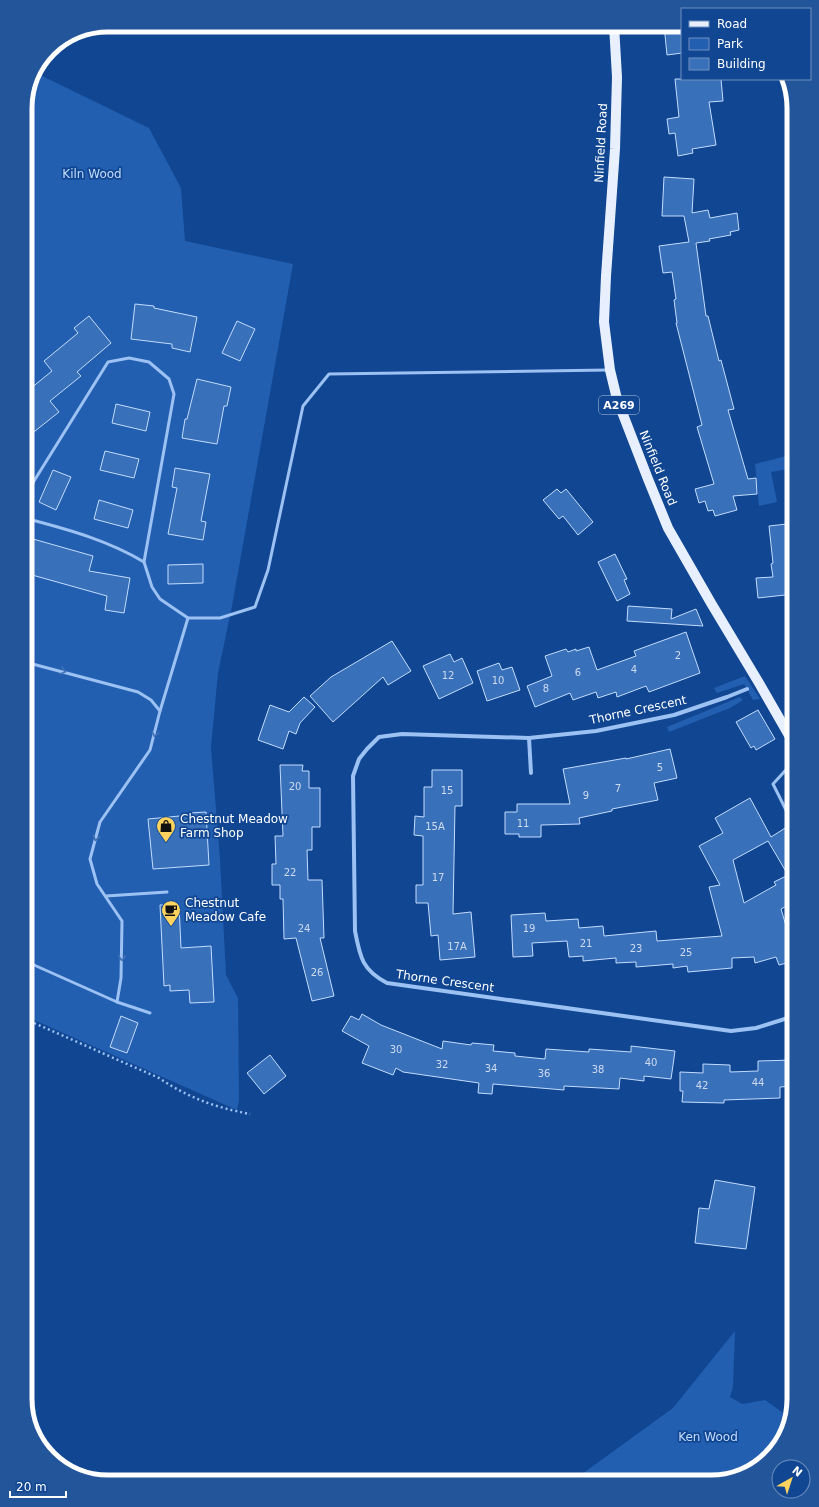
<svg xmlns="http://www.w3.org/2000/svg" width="819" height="1507" font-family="'DejaVu Sans',sans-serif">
	<rect width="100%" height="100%" fill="#104692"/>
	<g fill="#225fb1">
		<path d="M34,72L149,128L181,188L185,241L293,264L232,606L218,673L211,747L220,859L226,975L238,998L239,1100L237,1110L25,1016V102L31,76Z"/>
		<path d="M794,454V468L771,472L777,502L759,506L755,464Z"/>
		<path d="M745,676L760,699L753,700L744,684L717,693L714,688Z"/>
		<path d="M740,697L743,700L730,708L669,732L667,727Z"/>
		<path d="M735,1331L733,1387L730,1397L742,1404L765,1400L789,1417L780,1446L743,1476L711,1482H571L673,1408Z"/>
	</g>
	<g fill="#3970ba" stroke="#c3dcfe" fill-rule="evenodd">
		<path d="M664,25H682V53L667,55Z"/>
		<path d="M675,79H721L723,101L709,102L716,145L692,149L693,153L678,156L675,133L669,134L667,119L679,117Z"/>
		<path d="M664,177L694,179L692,213L708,210L710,218L737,213L739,230L730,232L731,235L709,239L710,241L696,243L706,316H708L719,361L721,360L734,409L728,410L748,479L756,478L757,494L733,496L737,510L715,516L713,510L708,511L705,501L699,503L695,489L714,484L697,427L702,425L676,323H677L674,300L676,299L672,272L663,273L659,246L689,242L684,216H662Z"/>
		<path d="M135,304L154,306V308L197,317L190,352L172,348V344L131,339Z"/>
		<path d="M89,316L111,343L77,372L81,376L50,401L59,412L25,439V393L52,371L44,361L78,333L74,328Z"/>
		<path d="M237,321L255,329L240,361L222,353Z"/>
		<path d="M197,379L231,387L227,406H224L217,444L182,438L185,419H187Z"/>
		<path d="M116,404L150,412L146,431L112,423Z"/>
		<path d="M105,451L139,459L134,478L100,470Z"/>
		<path d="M175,468L210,474L201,521L206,522L203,540L168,534L177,488L172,487Z"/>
		<path d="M53,470L71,477L56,510L39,502Z"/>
		<path d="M557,489L561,493L566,489L593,522L578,535L563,516L559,519L543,500Z"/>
		<path d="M99,500L133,510L128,528L94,519Z"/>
		<path d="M787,524L788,534H791L792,546L794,545V594L758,598L756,578L773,577L771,564L773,563L769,526Z"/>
		<path d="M33,539L93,556L89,571L130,578L124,613L105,610L107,596L25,573V568Z"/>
		<path d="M615,554L627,579L624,580L630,594L617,601L598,562Z"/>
		<path d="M203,564V583L168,584V565Z"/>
		<path d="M628,606L672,609L671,619L696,609L703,626L627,621Z"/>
		<path d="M686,632L700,673L649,692L646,686L617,697L616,692L598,698L596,692L573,700L570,693L535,707L527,686L552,676L545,656L566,649L568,652L576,649V651L589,647L597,670L636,656L634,651Z"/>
		<path d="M392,641L411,671L388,685L383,677L333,722L310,696L331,677Z"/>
		<path d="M450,654L454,662L462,658L473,683L439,699L423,666Z"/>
		<path d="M499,663L502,670L512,667L520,690L487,701L477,671Z"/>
		<path d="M304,697L315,707L300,723L296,734L289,731L283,749L258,740L270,705L289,712Z"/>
		<path d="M758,710L775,739L756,750L754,746L751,748L736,722Z"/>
		<path d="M670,749L677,778L654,783L658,800L612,809V811L579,818L580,824L541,825V837H519V834H505V812H517V804H570L563,769L626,758V759Z"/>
		<path d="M280,765H303L302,771H309V788H320V827H312V850H307L308,880H322L324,938H320L334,996L312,1001L296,938L284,939L283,899H280V885H272V864H276L275,836H283Z"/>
		<path d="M432,770H462V806H455L453,914L471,912L475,957L440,960L438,935L431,936L428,903H416V885H423V836L414,835L415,816L424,817V787H432Z"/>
		<path d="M750,798L771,837L790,825L794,827V902L781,909L794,952V961L779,965L776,957L755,963L754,957L732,958V968L688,972L687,966L673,968V964L636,967V962L616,963V958L583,961V956L569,957L567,941L532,943L533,956L513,957L511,915L545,913L546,921L578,919L579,928L603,926L604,936L656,931L657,941L722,936L709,887L720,885L699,846L723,833L715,818ZM768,841L788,875L774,882L776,885L744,903L733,860Z"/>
		<path d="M206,812L209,865L153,869L148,819L190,815V813Z"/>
		<path d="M160,905H179L181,948L211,946L214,1002L190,1003L189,990L170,991V985L164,986Z"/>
		<path d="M362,1014L381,1025L442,1049L443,1041L471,1045L472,1043L494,1045L493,1051L515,1053V1056L545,1059L546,1049L589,1052V1049L631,1052V1046L675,1051L671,1079L644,1076V1081L620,1078L619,1089L564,1086V1090L493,1084L492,1094L478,1093L479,1083L403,1072L396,1068L393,1075L362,1063L369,1046L342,1031L351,1016L359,1020Z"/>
		<path d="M121,1016L138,1023L127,1053L110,1047Z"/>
		<path d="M270,1055L286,1076L264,1094L247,1073Z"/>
		<path d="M794,1060V1086L780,1087V1098L724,1100V1103L682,1102L683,1091H680V1072L703,1073V1064L730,1065V1072L758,1071V1061Z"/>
		<path d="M715,1180L755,1187L746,1249L695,1243L699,1208L709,1209Z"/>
	</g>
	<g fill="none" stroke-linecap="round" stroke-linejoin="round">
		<path stroke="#9cc1f3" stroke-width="2.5" stroke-dasharray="2 3" stroke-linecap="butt" d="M25,1019L159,1078C189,1098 214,1107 250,1114"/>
		<g stroke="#9cc1f3" stroke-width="3">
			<path d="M25,500L34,481L108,362L129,358L149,362L169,379L174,394L144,562L152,587L160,599L188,618"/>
			<path d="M25,508L32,520C70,530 109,541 144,562"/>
			<path d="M160,711L188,618H220L255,607L268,570L303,406L329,374L608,370"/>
			<path d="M793,824L773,784L794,761"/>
			<path d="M106,896L167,892"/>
			<path d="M25,961L117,1002L121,978L122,921L97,884L90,859L100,822L150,750L160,711L151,700L138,692L25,662"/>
			<path d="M117,1002L150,1013"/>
		</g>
		<g stroke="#9cc1f3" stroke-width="4">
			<path d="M747,689L727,697L674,715L596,731L529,738L402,734L379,737L367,749L359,759L353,776L355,931C360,957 362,970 387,983L731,1031L756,1028L794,1016"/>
			<path d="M529,738L531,773"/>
		</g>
		<path stroke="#e8f0ff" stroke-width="10" d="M614,25L617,77L615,149L606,276L604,322L610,370L617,399L648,479L668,528L711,603L759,683L794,744"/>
	</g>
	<defs><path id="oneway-chevron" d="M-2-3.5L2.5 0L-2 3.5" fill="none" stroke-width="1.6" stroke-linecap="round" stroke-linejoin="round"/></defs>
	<g stroke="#4171b4">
		<use href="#oneway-chevron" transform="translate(63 671) rotate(15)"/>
		<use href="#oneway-chevron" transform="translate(155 734) rotate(104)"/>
		<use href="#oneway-chevron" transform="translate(96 838) rotate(105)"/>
		<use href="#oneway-chevron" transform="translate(122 958) rotate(92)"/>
	</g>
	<defs>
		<symbol id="shop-pin" viewBox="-11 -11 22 30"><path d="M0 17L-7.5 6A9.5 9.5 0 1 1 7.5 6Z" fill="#ffd45e" stroke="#104692"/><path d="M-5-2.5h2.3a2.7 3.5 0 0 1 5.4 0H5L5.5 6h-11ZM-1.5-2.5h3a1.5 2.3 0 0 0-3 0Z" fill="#111"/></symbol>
		<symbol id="cafe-pin" viewBox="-11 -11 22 30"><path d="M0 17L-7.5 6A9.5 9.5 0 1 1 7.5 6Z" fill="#ffd45e" stroke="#104692"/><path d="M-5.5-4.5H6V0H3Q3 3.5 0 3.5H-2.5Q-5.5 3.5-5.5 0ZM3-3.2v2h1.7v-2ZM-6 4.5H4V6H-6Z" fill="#111"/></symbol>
	</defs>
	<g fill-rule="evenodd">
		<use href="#shop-pin" x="155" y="815" width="22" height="30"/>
		<use href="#cafe-pin" x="160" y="899" width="22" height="30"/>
	</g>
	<g text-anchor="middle" stroke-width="3.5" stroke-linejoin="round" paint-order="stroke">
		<g font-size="10" fill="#cedbee">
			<text x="678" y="659">2</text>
			<text x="634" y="673">4</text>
			<text x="578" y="676">6</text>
			<text x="448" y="679">12</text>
			<text x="498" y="684">10</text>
			<text x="546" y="692">8</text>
			<text x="660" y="771">5</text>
			<text x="295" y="790">20</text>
			<text x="618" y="792">7</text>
			<text x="447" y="794">15</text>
			<text x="586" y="799">9</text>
			<text x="523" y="827">11</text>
			<text x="435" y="830">15A</text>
			<text x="290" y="876">22</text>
			<text x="438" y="881">17</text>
			<text x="304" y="932">24</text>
			<text x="529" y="932">19</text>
			<text x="586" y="947">21</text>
			<text x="457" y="950">17A</text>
			<text x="636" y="952">23</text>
			<text x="686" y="956">25</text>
			<text x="317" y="976">26</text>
			<text x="396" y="1053">30</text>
			<text x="651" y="1066">40</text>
			<text x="442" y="1068">32</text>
			<text x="491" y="1072">34</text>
			<text x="598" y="1073">38</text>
			<text x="544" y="1077">36</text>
			<text x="758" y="1086">44</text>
			<text x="702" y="1089">42</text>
		</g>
		<rect fill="#104692" stroke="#b7c8de" stroke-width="1" x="599" y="396" width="40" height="18" rx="3"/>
		<g font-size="11" font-weight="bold" fill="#fff">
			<text x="619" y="409">A269</text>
		</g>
		<g font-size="12" fill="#fff" stroke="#104692">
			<text transform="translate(601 143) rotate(-87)" y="4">Ninfield Road</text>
			<text transform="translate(658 468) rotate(68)" y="4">Ninfield Road</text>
			<text transform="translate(638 710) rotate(-12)" y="4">Thorne Crescent</text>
			<text transform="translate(445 981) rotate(8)" y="4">Thorne Crescent</text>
		</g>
		<g font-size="12" fill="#c3dcfe" stroke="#104692">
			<text x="92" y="178">Kiln Wood</text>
			<text x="708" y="1441">Ken Wood</text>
		</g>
		<g font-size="12" fill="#fff" stroke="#104692" text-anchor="start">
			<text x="180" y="823">Chestnut Meadow<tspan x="180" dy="14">Farm Shop</tspan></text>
			<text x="185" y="907">Chestnut<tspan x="185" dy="14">Meadow Cafe</tspan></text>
		</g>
	</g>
	<path d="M0 0H819V1507H0ZM108 32H711A76 76 0 0 1 787 108V1399A76 76 0 0 1 711 1475H108A76 76 0 0 1 32 1399V108A76 76 0 0 1 108 32Z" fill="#23559b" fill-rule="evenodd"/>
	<path fill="none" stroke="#fff" stroke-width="5" d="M108 32H711A76 76 0 0 1 787 108V1399A76 76 0 0 1 711 1475H108A76 76 0 0 1 32 1399V108A76 76 0 0 1 108 32Z"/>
	<rect x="681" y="8" width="130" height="72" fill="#104692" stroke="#7090be"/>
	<rect x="689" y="21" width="20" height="6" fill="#e8f0ff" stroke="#7090be"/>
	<text x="717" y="28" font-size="12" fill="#ffffff">Road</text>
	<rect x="689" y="38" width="20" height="12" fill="#225fb1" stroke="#7090be"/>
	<text x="717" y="48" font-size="12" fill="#ffffff">Park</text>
	<rect x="689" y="58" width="20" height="12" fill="#3970ba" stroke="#7090be"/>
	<text x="717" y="68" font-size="12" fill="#ffffff">Building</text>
	<g transform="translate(791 1479) rotate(39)"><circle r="19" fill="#104692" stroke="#7090be"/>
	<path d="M0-3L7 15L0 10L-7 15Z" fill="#ffd45e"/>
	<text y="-6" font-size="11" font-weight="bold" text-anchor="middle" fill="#ffffff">N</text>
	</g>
	<path d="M10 1491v6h56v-6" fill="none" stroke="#ffffff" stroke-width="2"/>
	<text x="16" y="1491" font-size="12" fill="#ffffff" stroke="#104692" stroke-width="3" paint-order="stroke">20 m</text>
</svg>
